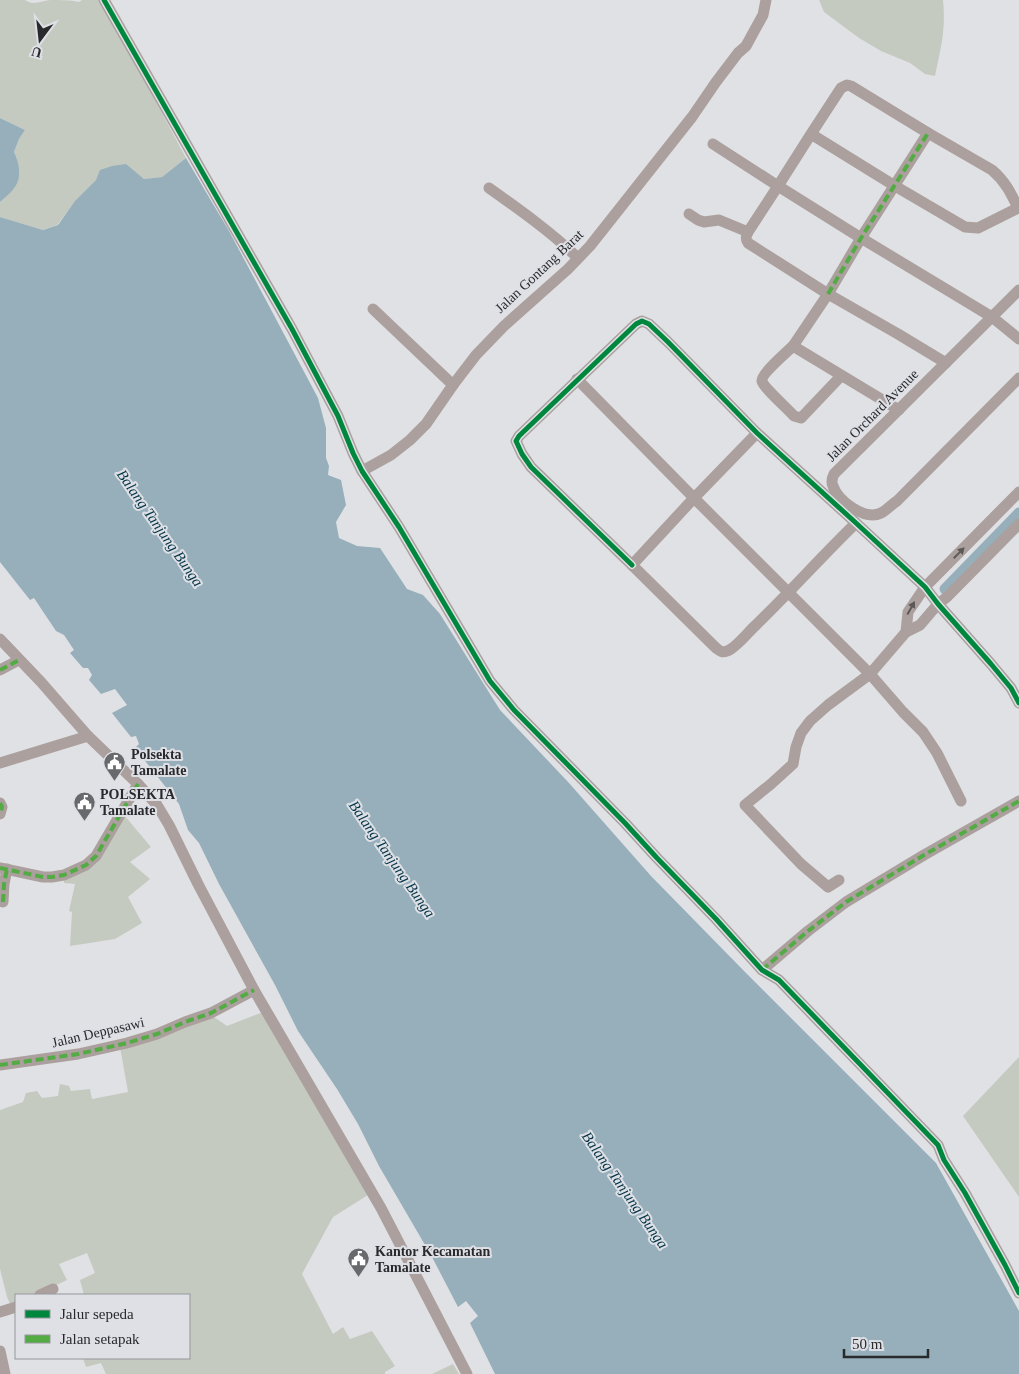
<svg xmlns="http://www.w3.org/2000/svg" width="1019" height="1374" font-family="Georgia,serif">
	<rect width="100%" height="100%" fill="#e0e1e4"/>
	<g fill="#c5cac1">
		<path d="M0,0H25C33,6 41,1 50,0C59,0 70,0 79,2L82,0H103L118,31L186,158L162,177L144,179L126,165L96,180L75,202L57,225L43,230L0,217V202L15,187L17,159L14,152L19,139L25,130L0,118Z"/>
		<path d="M819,0H943C946,30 941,47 935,76L925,74L910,63L881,51L859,38L824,12Z"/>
		<path d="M124,815L151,847L130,862L150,879L128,897L142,923L115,939L70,946L72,912L69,911L75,884L64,883V876L94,865Z"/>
		<path d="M263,1012L368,1195L333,1217L302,1274L333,1334L343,1327L350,1339L372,1331L395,1366L385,1372V1374H106L101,1363L86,1367L83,1358H189V1295H84L80,1280L95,1273L87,1253L59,1264L67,1280L35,1295H16V1304L11,1306L7,1297L0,1269V1110L23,1102L26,1093L37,1091L42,1098L58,1096L60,1084L69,1086L71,1091L90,1089L92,1099L128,1092L120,1047L214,1017L227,1026Z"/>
		<path d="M1019,1057V1197L963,1116Z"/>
		<path d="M453,1364L459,1374H432Z"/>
	</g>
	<g fill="#96afbb">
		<path d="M0,118L25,130L19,139L14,152C19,162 22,177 15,187C11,193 5,197 0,202Z"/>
		<path d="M186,158L213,204L228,229L318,398L326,428V458L329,466L328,475L341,480L346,505L336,522L339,538L357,546L380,548L407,589L423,595L440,614L500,710L569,783L651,876L745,972L936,1163L1019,1311V1374H495L470,1323L478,1316L466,1301L458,1307L432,1257L379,1166L358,1124L337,1089L298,1031L275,985L219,884L199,843L188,830L179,804L135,748L139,744L136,736L131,737L112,713L127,705L115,689L101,694L89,680L92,675L88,668H83L70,653L74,650L64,635L56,631L34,598L30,600L0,562V217L43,230L58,225L75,201L96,180L100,170L112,166L126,164L144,179L162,177Z"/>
	</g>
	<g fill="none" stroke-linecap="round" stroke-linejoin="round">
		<path stroke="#96afbb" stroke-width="11" d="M945,589L1019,513"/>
		<g stroke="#aba09d" stroke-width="11">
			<path d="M104,0L292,329L338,416L353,453L362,471L399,527L490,681L514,710L625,823L657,858L716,919L762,970L779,980L938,1145L944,1160L965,1193L1005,1265L1019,1293"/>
			<path d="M713,144L778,186L811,134L895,186L965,227L978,228L1018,208C1011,193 1005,181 992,170L928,133L851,86L847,85L841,88L811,134"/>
			<path d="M489,188C520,210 551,232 578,258"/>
			<path d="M689,214L698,220L704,222L719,220L748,232"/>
			<path d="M1019,290L834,474C832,478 831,482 833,486C838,501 865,521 881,513C887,510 892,504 897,501L1019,378"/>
			<path d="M373,309L453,385"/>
			<path d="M793,346C787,352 761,374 762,381C763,387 789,410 794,416L801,418L803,416L841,376"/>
			<path d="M946,363L898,334L828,294L748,243C745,239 746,236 748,232L778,186L861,238L992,317L1019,339"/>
			<path d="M577,379L694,498L757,433"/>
			<path d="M899,410L793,346L828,294L861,238L928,133"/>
			<path d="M362,471L391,455L410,440L426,424L453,385L476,355L504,326L568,269L590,246L692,117L716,82L738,53L746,46L763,15L766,0"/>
			<path d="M856,523C822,556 790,592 756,625C748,632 736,648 727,651C722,653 720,651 716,648L632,565L694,498L870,674L903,712L923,732L937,753L961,801"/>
			<path d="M632,565L531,467L522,454L516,441L519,436L636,324L642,321L649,324L668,342L757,433L856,523L925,587L938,604L991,664L1011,688L1019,703"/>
			<path d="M906,632L908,612L925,587L1019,492"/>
			<path d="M0,639L41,682L88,736L138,784L157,805L169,825L198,884L254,990L381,1208L467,1374"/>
			<path d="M0,670L19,660"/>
			<path d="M0,763L88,736"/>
			<path d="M0,803L2,807L0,814"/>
			<path d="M0,868L43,877H52L64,875L86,865L96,856L138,784"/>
			<path d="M839,880L828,887L801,864L745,805L771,784L793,764L796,747L801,733L810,721L828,705L870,674L906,632L920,625L938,604L947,597L1019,524"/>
			<path d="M3,902L4,884L7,869"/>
			<path d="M762,970L808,931L846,902L924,855L1019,801"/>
			<path d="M0,1065L78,1054L127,1043L157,1034L185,1022L211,1013L254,990"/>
			<path d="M40,1295L53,1289"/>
			<path d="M0,1312L16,1307"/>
			<path d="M0,1351L5,1374"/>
		</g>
		<g stroke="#53ab44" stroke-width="4" stroke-dasharray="8 4" stroke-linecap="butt">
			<path d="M828,294L861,238L928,133"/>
			<path d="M0,670L19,660"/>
			<path d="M0,803L2,807L0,814"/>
			<path d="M0,868L43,877H52L64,875L86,865L96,856L138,784"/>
			<path d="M3,902L4,884L7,869"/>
			<path d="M762,970L808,931L846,902L924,855L1019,801"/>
			<path d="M0,1065L78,1054L127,1043L157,1034L185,1022L211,1013L254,990"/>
		</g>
		<defs>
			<g id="cycleway">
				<path d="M104,0L292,329L338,416L353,453L362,471L399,527L490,681L514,710L625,823L657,858L716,919L762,970L779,980L938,1145L944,1160L965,1193L1005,1265L1019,1293"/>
				<path d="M632,565L531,467L522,454L516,441L519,436L636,324L642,321L649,324L668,342L757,433L856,523L925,587L938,604L991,664L1011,688L1019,703"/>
			</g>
		</defs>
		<use href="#cycleway" stroke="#dee0e6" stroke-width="8"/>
		<use href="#cycleway" stroke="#00873e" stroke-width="5"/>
	</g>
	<defs><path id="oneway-solid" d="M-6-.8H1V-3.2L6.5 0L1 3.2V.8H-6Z" transform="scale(1.25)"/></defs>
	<g fill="#5c5959">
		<use href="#oneway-solid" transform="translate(959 553) rotate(-45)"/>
		<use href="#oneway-solid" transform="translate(911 608) rotate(-61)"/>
	</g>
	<defs>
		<symbol id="civic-pin" viewBox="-11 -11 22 30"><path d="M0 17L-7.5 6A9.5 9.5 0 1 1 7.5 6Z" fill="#68696c" stroke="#dee0e6"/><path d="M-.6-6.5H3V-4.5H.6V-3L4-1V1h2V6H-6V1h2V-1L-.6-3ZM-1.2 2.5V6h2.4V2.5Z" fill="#fff"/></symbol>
	</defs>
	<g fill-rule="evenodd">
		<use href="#civic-pin" x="102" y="750" width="25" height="34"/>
		<use href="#civic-pin" x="72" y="790" width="25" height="34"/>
		<use href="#civic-pin" x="346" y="1246" width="25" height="34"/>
	</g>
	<g text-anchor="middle" stroke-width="4" stroke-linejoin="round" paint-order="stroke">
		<g font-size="14" fill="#28292b" stroke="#dee0e6">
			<text transform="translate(539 271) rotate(-43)" y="5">Jalan Gontang Barat</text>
			<text transform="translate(872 415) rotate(-45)" y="5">Jalan Orchard Avenue</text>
			<text transform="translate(98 1032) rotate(-13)" y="5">Jalan Deppasawi</text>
		</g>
		<g font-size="14" font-weight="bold" fill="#28292b" stroke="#dee0e6" text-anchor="start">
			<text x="131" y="759">Polsekta<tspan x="131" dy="16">Tamalate</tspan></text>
			<text x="100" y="799">POLSEKTA<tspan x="100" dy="16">Tamalate</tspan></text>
			<text x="375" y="1256">Kantor Kecamatan<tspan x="375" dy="16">Tamalate</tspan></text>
		</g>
		<g font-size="15" font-style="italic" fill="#003346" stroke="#dee0e6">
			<text transform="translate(160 528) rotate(55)" y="5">Balang Tanjung Bunga</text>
			<text transform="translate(392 859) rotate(55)" y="5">Balang Tanjung Bunga</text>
			<text transform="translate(625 1190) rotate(55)" y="5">Balang Tanjung Bunga</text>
		</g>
	</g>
	<rect x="15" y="1294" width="175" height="65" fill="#dee0e6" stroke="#95979b"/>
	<rect x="25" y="1310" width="25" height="8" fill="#00873e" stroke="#95979b"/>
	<text x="60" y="1319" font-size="15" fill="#28292b">Jalur sepeda</text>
	<rect x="25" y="1335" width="25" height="8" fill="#53ab44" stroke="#95979b"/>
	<text x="60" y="1344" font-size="15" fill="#28292b">Jalan setapak</text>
	<g transform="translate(40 40) rotate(195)" stroke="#dee0e6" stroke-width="4" paint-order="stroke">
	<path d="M0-4L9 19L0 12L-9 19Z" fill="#28292b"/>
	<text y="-8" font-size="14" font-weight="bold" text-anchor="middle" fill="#28292b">U</text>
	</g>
	<path d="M844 1349v8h84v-8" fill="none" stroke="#28292b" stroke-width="2.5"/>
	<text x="852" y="1349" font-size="15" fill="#28292b" stroke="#dee0e6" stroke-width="4" paint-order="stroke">50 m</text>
</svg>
